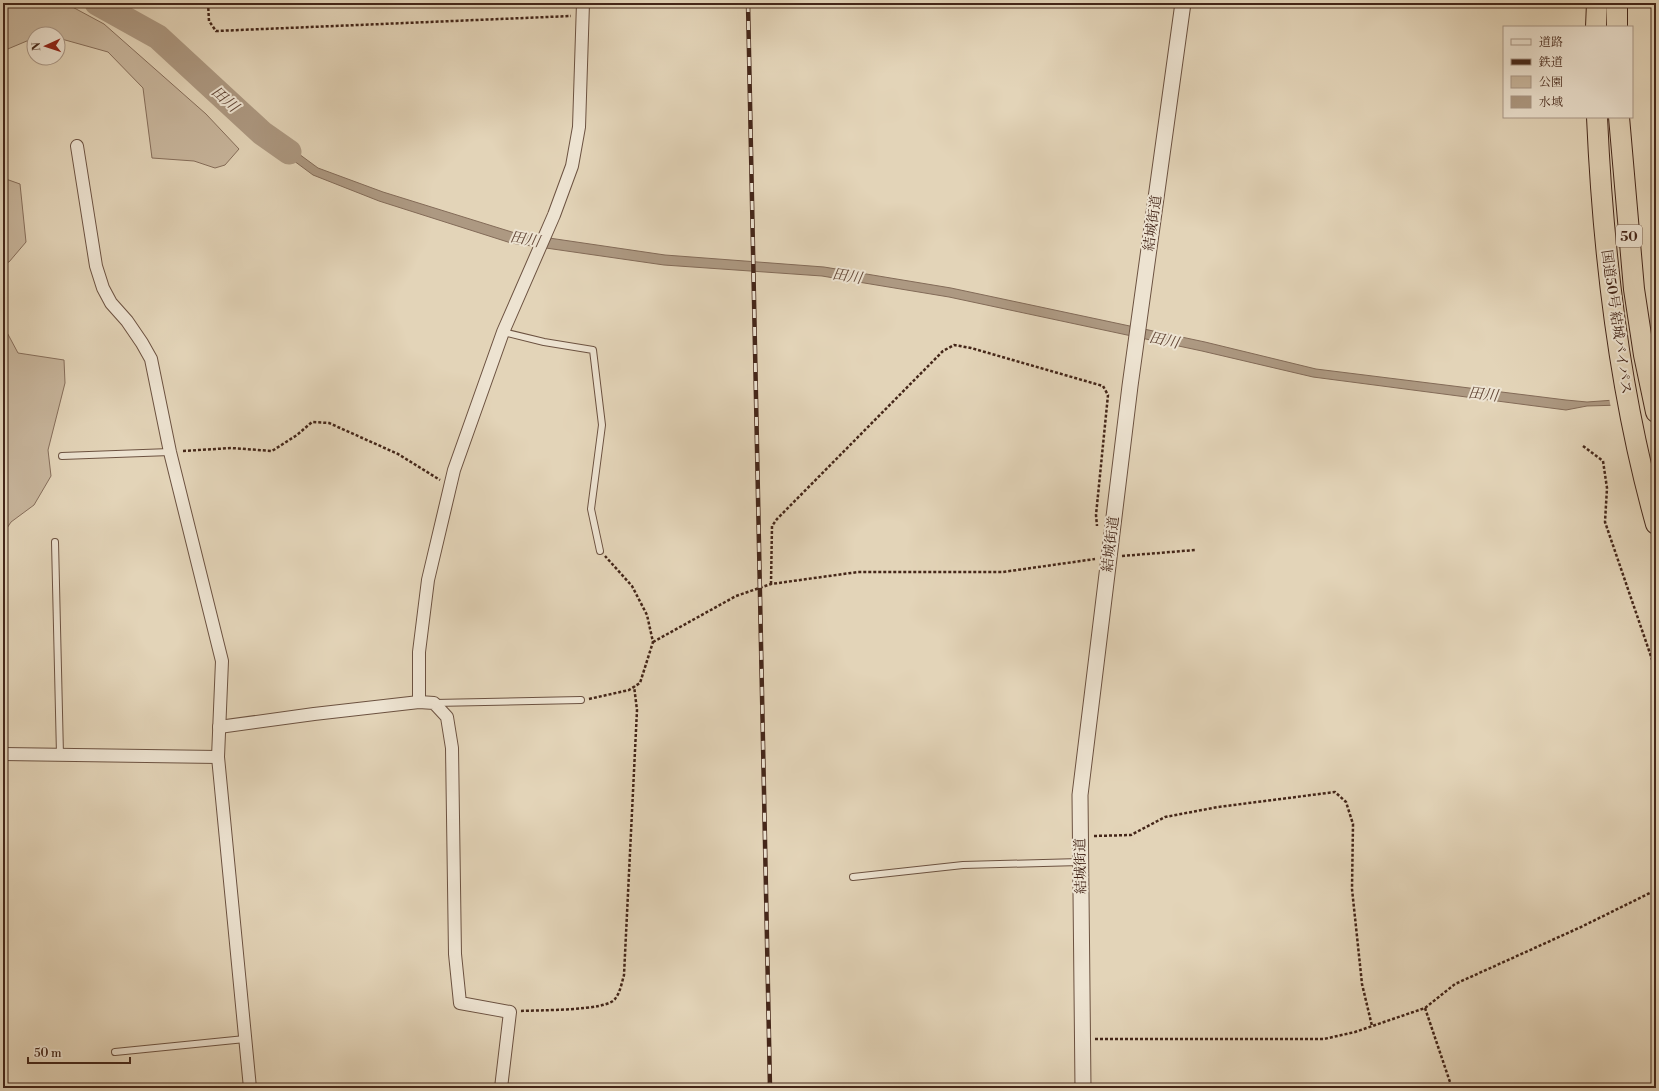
<svg xmlns="http://www.w3.org/2000/svg" width="1659" height="1091" font-family="'Libre Bodoni','Noto Serif JP',serif">
	<rect width="100%" height="100%" fill="#e3d4b8"/>
	<filter id="stains"><feTurbulence type="fractalNoise" baseFrequency=".005" numOctaves="4"/><feColorMatrix values="0 0 0 0 .2 0 0 0 0 .09 0 0 0 0 .02 0 0 0 .5 -.17"/></filter>
	<radialGradient id="worn" r=".72"><stop offset=".6" stop-color="#630" stop-opacity="0"/><stop offset="1" stop-color="#630" stop-opacity=".3"/></radialGradient>
	<g fill="#c8b69d" stroke="#866e5b">
		<path d="M3,3H65L104,24L206,114L239,149L225,165L215,168L194,161L152,158L143,88L108,52L58,38V34H34V38L3,51Z"/>
		<path d="M3,178L20,184L26,242L9,262L3,263Z"/>
		<path d="M3,325L18,353L64,360L65,383L48,450L51,476L34,505L11,522L3,534Z"/>
	</g>
	<path fill="#ad9982" stroke="#836b58" d="M265,129L318,168L383,192L515,233L665,255L824,267L951,288L1205,342L1316,369L1566,400L1587,402L1656,397V404L1587,406L1566,410L1313,377L1202,351L949,297L822,276L664,265L511,243L379,201L313,175L259,135Z"/>
	<path fill="#e3d4b8" d="M1656,395V406L1611,408L1609,398Z"/>
	<g fill="none" stroke-linecap="round" stroke-linejoin="round">
		<path stroke="#ad9982" stroke-width="25" d="M97,3L158,37L262,133L289,152"/>
		<defs>
			<g id="service">
				<path d="M503,332L544,342L593,350L602,425L591,509L600,551"/>
				<path d="M62,456L170,452"/>
				<path d="M55,542L60,755"/>
				<path d="M434,703L581,700"/>
				<path d="M853,877L963,865L1080,862"/>
				<path d="M115,1052L245,1039"/>
			</g>
			<g id="minor">
				<path d="M77,146L96,266L103,288L111,303L127,321L142,343L151,359L170,452L222,661L218,757L250,1088"/>
				<path d="M419,702V652L428,580L454,470L503,332L554,215L572,166L579,127L583,3"/>
				<path d="M219,727L314,714L419,702L434,703L447,717L452,748L455,954L460,1003L510,1012L501,1088"/>
				<path d="M3,754L218,757"/>
			</g>
			<path id="tertiary" d="M1083,1088L1080,795L1130,386L1183,3"/>
			<g id="trunk">
				<path d="M1596,27L1597,3"/>
				<path d="M1617,27V3"/>
				<path d="M1597,117C1603,254 1619,392 1656,524"/>
				<path d="M1619,117L1634,289L1644,355L1656,412"/>
			</g>
		</defs>
		<use href="#service" stroke="#6c5241" stroke-width="8"/>
		<use href="#minor" stroke="#6c5241" stroke-width="14"/>
		<use href="#tertiary" stroke="#6c5241" stroke-width="17"/>
		<use href="#trunk" stroke="#442619" stroke-width="22"/>
		<g stroke="#442619" stroke-width="2.5" stroke-dasharray="3 2" stroke-linecap="butt">
			<path d="M208,3L209,21L216,31L571,16"/>
			<path d="M1583,446L1603,461L1607,488L1605,522L1656,671"/>
			<path d="M183,451L231,448L272,451L297,435L312,422L329,423L398,454L440,480"/>
			<path d="M1122,556L1195,550"/>
			<path d="M771,584L772,526L777,519L943,351L954,345L971,348L1103,386L1108,395L1096,515L1097,526"/>
			<path d="M653,642L736,596L771,584L858,572H1003L1095,559"/>
			<path d="M589,699L629,690L640,683L653,642L647,615L632,586L605,556"/>
			<path d="M1094,836L1131,835L1165,817L1218,807L1335,792L1346,802L1353,824L1352,889L1362,984L1372,1026"/>
			<path d="M1425,1008L1452,1088"/>
			<path d="M521,1011C538,1010 607,1011 615,999C620,993 622,982 624,975L637,710L634,686"/>
			<path d="M1095,1039H1324L1355,1032L1425,1008L1455,984L1581,927L1656,890"/>
		</g>
		<use href="#service" stroke="#ede3d1" stroke-width="6"/>
		<use href="#minor" stroke="#ede3d1" stroke-width="12"/>
		<use href="#tertiary" stroke="#ede3d1" stroke-width="15"/>
		<use href="#trunk" stroke="#e3d4b8" stroke-width="20"/>
		<defs>
			<path id="rail" d="M748,3L770,1088"/>
		</defs>
		<use href="#rail" stroke="#442619" stroke-width="4.5"/>
		<use href="#rail" stroke="#ede3d1" stroke-width="3" stroke-dasharray="9" stroke-linecap="butt"/>
	</g>
	<g text-anchor="middle" stroke-width="4" stroke-linejoin="round" paint-order="stroke">
		<rect fill="#ede3d1" stroke="#775f50" stroke-width="1" x="1616" y="225" width="26" height="22" rx="3"/>
		<g font-size="13" font-weight="bold" fill="#442619">
			<text x="1629" y="241">50</text>
		</g>
		<g font-size="14" fill="#442619" stroke="#ede3d1">
			<text transform="translate(1152 223) rotate(-82)" y="5">結城街道</text>
			<text transform="translate(1617 322) rotate(82)" y="5">国道50号 結城バイパス</text>
			<text transform="translate(1110 544) rotate(-83)" y="5">結城街道</text>
			<text transform="translate(1080 866) rotate(-91)" y="5">結城街道</text>
		</g>
		<g font-size="15" font-style="italic" fill="#644838" stroke="#ede3d1">
			<text transform="translate(225 99) rotate(42)" y="5">田川</text>
			<text transform="translate(525 239) rotate(10)" y="5">田川</text>
			<text transform="translate(847 276) rotate(9)" y="5">田川</text>
			<text transform="translate(1164 340) rotate(12)" y="5">田川</text>
			<text transform="translate(1483 394) rotate(7)" y="5">田川</text>
		</g>
	</g>
	<rect width="1659" height="1091" fill="none" stroke="#e3d4b8" stroke-width="16"/>
	<rect x="4" y="4" width="1651" height="1083" fill="none" stroke="#442619" stroke-width="2"/>
	<rect x="8" y="8" width="1643" height="1075" fill="none" stroke="#442619"/>
	<rect x="1503" y="26" width="130" height="92" fill="#ede3d1" stroke="#a99787"/>
	<rect x="1511" y="39" width="20" height="6" fill="#ede3d1" stroke="#a99787"/>
	<text x="1539" y="46" font-size="12" fill="#442619">道路</text>
	<rect x="1511" y="59" width="20" height="6" fill="#442619" stroke="#a99787"/>
	<text x="1539" y="66" font-size="12" fill="#442619">鉄道</text>
	<rect x="1511" y="76" width="20" height="12" fill="#c8b69d" stroke="#a99787"/>
	<text x="1539" y="86" font-size="12" fill="#442619">公園</text>
	<rect x="1511" y="96" width="20" height="12" fill="#ad9982" stroke="#a99787"/>
	<text x="1539" y="106" font-size="12" fill="#442619">水域</text>
	<g transform="translate(46 46) rotate(267)"><circle r="19" fill="#ede3d1" stroke="#a99787"/>
	<path d="M0-3L7 15L0 10L-7 15Z" fill="#8f2418"/>
	<text y="-6" font-size="11" font-weight="bold" text-anchor="middle" fill="#442619">N</text>
	</g>
	<path d="M28 1057v6h102v-6" fill="none" stroke="#442619" stroke-width="2"/>
	<text x="34" y="1057" font-size="12" fill="#442619" stroke="#ede3d1" stroke-width="3" paint-order="stroke">50 m</text>
	<rect width="100%" height="100%" filter="url(#stains)"/>
	<rect width="100%" height="100%" fill="url(#worn)"/>
</svg>
